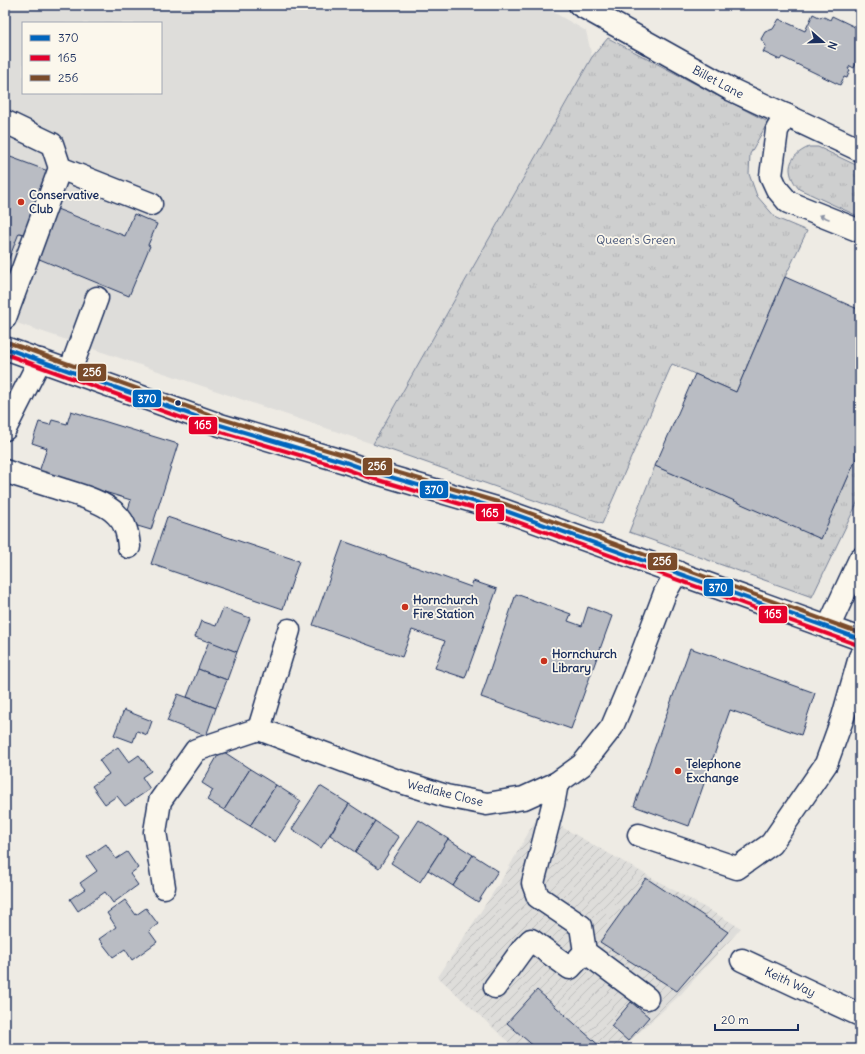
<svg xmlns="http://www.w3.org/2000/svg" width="865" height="1054" font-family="Delius,sans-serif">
	<defs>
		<pattern id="industrial-furrows" width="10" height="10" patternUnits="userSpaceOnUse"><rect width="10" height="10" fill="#deddda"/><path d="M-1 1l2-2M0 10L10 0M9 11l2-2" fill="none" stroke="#bebebe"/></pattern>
		<pattern id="grass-tufts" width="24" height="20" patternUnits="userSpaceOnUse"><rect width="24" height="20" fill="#cecfcf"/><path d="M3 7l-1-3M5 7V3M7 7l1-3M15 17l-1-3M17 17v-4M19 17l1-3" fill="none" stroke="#b0b2b4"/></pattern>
	</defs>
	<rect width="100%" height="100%" fill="#eeebe4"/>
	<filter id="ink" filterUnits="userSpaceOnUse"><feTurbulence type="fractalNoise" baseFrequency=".025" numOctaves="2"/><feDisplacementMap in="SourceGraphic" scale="8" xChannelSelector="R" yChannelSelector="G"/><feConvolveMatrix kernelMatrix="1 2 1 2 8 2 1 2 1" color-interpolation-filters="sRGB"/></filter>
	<g filter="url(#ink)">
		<path fill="#deddda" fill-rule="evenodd" d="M5,5H541L586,31L592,57L373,444L5,319ZM23,23H161V93H23Z"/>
		<path fill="url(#industrial-furrows)" d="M567,795L560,826L741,928L681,994L621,1049H516L438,977L504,876L540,812Z"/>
		<g fill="url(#grass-tufts)" stroke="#747f96">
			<path d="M608,38L768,122L750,154L749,174L757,196L776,218L807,231L785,277L736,392L672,364L602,524L373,444L592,57Z"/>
			<path d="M809,147H818L860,167V217L799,189C784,171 788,156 809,147Z"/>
			<path d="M860,450V497L812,597L629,532L655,466L821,538Z"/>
		</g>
		<g fill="#b9bcc3" stroke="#1b2f5e">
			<path d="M860,11V55L854,68L850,66L848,69L850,70L847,78L844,77L840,85L782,57L780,60L763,52L766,46L761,39L765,32L773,29L779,19L805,31L813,14L821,18L822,16L830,20L832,16L855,27L859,13Z"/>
			<path d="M5,155L48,171L24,234L19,233L8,261L5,259Z"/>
			<path d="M52,207L125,236L134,214L157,224L148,245L150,246L129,296L32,256Z"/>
			<path d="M785,277L860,310V450L821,539L655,466L695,374L736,392Z"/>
			<path d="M71,411L178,444L151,530L124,522L131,500L39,472L47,448L32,443L39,422L50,425L52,420L67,424Z"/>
			<path d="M167,517L299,561L283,609L151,564Z"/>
			<path d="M343,541L471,587L473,581L497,589L465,678L435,668L445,641L412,630L402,657L313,625Z"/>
			<path d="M516,594L571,614L568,621L582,626L588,607L612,616L571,729L481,697Z"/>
			<path d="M223,608L250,618L237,652L195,637L201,621L216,626Z"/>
			<path d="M209,641L237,652L227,680L198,669Z"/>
			<path d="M690,648L815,693L801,735L730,710L689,826L634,806Z"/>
			<path d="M198,669L227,680L216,708L187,697Z"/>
			<path d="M178,694L216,708L206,736L167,721Z"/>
			<path d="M124,710L152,721L147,735L137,731L133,742L114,735Z"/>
			<path d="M118,747L129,762L139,755L151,771L142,777L150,789L125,806L117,796L105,804L92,786L109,774L99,760Z"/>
			<path d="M221,750L250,769L224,810L207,800L213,790L202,783Z"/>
			<path d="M250,769L276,785L250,826L224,810Z"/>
			<path d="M276,785L301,801L275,842L250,826Z"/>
			<path d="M320,786L349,804L321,848L292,829Z"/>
			<path d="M349,804L375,821L355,852L330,835Z"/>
			<path d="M419,820L448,839L420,882L391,863Z"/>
			<path d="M375,821L399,837L379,868L355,852Z"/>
			<path d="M448,839L473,855L453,886L428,870Z"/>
			<path d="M106,844L116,859L127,852L138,868L130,874L138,885L113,903L105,892L78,911L70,899L85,889L80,883L97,871L87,857Z"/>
			<path d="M473,855L498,871L478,902L453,886Z"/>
			<path d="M646,878L728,932L677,991L600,942Z"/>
			<path d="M125,900L136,915L146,908L158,924L149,931L157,942L132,960L125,949L113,957L99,939L116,927L107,913Z"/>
			<path d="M537,990L603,1049H537L507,1023Z"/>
			<path d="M631,1002L649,1017L628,1041L611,1026Z"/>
		</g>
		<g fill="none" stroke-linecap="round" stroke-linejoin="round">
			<defs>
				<g id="minor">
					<path d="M580,5L732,90L860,150"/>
					<path d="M786,115L777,130L771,176L777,189L788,202L860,231"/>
					<path d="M6,122L52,144L60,168L151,204"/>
					<path d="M5,318L60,168"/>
					<path d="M5,348L220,425L345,462L370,471L503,510L860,639"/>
					<path d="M70,371L97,298"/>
					<path d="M5,429L40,360"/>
					<path d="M5,471C24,478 44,484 63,490C79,495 105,502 116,514C126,523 128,535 129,547"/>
					<path d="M828,628L860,559"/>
					<path d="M289,630L259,729L395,780L446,796L487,804L524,798L557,783L582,765L612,727L634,675L665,593L677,572"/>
					<path d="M557,783L553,805L533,883L538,897L581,926L585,952L647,998"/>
					<path d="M639,835L737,868L771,844L826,764L843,717L860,657"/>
					<path d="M164,887L155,832L160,801L196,750L259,729"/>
					<path d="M742,960L860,1015"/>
					<path d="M495,987L524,947L531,940L570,968L585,952"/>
				</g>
			</defs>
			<use href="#minor" stroke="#1b2f5e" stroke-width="25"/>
			<use href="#minor" stroke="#fbf7ec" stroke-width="22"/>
			<defs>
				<path id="bus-1" d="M5,348L220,425L345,462L370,471L503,510L860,639"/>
				<path id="bus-2" d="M5,354L218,431L343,468L368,477L501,516L858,645"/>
				<path id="bus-3" d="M7,342L222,419L347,456L372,465L505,504L860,633"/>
			</defs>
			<use href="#bus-1" stroke="#fbf7ec" stroke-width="7"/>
			<use href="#bus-2" stroke="#fbf7ec" stroke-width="7"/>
			<use href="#bus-3" stroke="#fbf7ec" stroke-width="7"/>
			<use href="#bus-1" stroke="#0065bd" stroke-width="4"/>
			<use href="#bus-2" stroke="#e4002b" stroke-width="4"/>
			<use href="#bus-3" stroke="#7a4b2a" stroke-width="4"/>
		</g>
		<defs><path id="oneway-solid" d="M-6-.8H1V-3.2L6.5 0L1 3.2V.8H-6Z"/></defs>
		<use fill="#8b93a5" href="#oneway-solid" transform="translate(824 217) rotate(-159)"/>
	</g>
	<g fill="#c8321e" stroke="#fbf7ec" stroke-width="1.5">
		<circle cx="21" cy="202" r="4"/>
		<circle cx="405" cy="607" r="4"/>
		<circle cx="544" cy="661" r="4"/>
		<circle cx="678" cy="771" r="4"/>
	</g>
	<circle fill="#1b2f5e" stroke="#fbf7ec" stroke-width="1.5" cx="178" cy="403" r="3.5"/>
	<g text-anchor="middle" stroke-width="3.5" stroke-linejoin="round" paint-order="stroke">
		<g font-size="12" fill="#1b2f5e" stroke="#fbf7ec">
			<text transform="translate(718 82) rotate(28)" y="4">Billet Lane</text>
			<text transform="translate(445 793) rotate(14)" y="4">Wedlake Close</text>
			<text transform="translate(790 982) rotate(25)" y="4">Keith Way</text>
		</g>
		<g font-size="12" font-weight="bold" fill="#1b2f5e" stroke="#fbf7ec" text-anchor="start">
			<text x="29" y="199">Conservative<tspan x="29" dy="14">Club</tspan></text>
			<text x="413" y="604">Hornchurch<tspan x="413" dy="14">Fire Station</tspan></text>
			<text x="552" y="658">Hornchurch<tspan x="552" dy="14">Library</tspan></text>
			<text x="686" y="768">Telephone<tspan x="686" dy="14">Exchange</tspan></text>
		</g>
		<g font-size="12" fill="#48577a" stroke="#fbf7ec">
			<text x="636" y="244">Queen's Green</text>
		</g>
	</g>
	<g stroke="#fbf7ec" stroke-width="1.5">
		<rect x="77" y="363" width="30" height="19" rx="4" fill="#7a4b2a"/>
		<rect x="132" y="389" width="30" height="19" rx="4" fill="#0065bd"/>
		<rect x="188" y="416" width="30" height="19" rx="4" fill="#e4002b"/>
		<rect x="362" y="457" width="31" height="19" rx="4" fill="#7a4b2a"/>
		<rect x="419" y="480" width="30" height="19" rx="4" fill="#0065bd"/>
		<rect x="475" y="503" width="30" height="19" rx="4" fill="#e4002b"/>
		<rect x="647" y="552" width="31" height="19" rx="4" fill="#7a4b2a"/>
		<rect x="703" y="578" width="31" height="19" rx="4" fill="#0065bd"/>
		<rect x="758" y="605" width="30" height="19" rx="4" fill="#e4002b"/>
	</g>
	<g font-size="11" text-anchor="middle" font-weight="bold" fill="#fff">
		<text x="92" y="376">256</text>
		<text x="147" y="403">370</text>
		<text x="203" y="429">165</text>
		<text x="377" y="470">256</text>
		<text x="434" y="494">370</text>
		<text x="490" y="517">165</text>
		<text x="662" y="565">256</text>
		<text x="718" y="592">370</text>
		<text x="773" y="618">165</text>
	</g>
	<rect width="865" height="1054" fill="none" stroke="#fbf7ec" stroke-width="20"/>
	<rect x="10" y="10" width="845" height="1034" fill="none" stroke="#1b2f5e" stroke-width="1.5" filter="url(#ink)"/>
	<rect x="22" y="22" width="140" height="72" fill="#fbf7ec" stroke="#a1a7b3"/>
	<rect x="30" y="35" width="20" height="6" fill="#0065bd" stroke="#a1a7b3"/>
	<text x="58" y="42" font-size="12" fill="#1b2f5e">370</text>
	<rect x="30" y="55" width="20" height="6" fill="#e4002b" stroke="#a1a7b3"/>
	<text x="58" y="62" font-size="12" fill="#1b2f5e">165</text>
	<rect x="30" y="75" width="20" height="6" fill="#7a4b2a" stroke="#a1a7b3"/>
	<text x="58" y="82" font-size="12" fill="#1b2f5e">256</text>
	<g transform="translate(823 42) rotate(110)" stroke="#fbf7ec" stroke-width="3" paint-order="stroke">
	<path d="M0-3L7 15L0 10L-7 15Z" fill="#1b2f5e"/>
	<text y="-6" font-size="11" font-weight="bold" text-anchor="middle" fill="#1b2f5e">N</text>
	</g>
	<path d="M715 1024v6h83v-6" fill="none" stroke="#1b2f5e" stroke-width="2"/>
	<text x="721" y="1024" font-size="12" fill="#1b2f5e" stroke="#fbf7ec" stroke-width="3" paint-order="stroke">20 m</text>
</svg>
